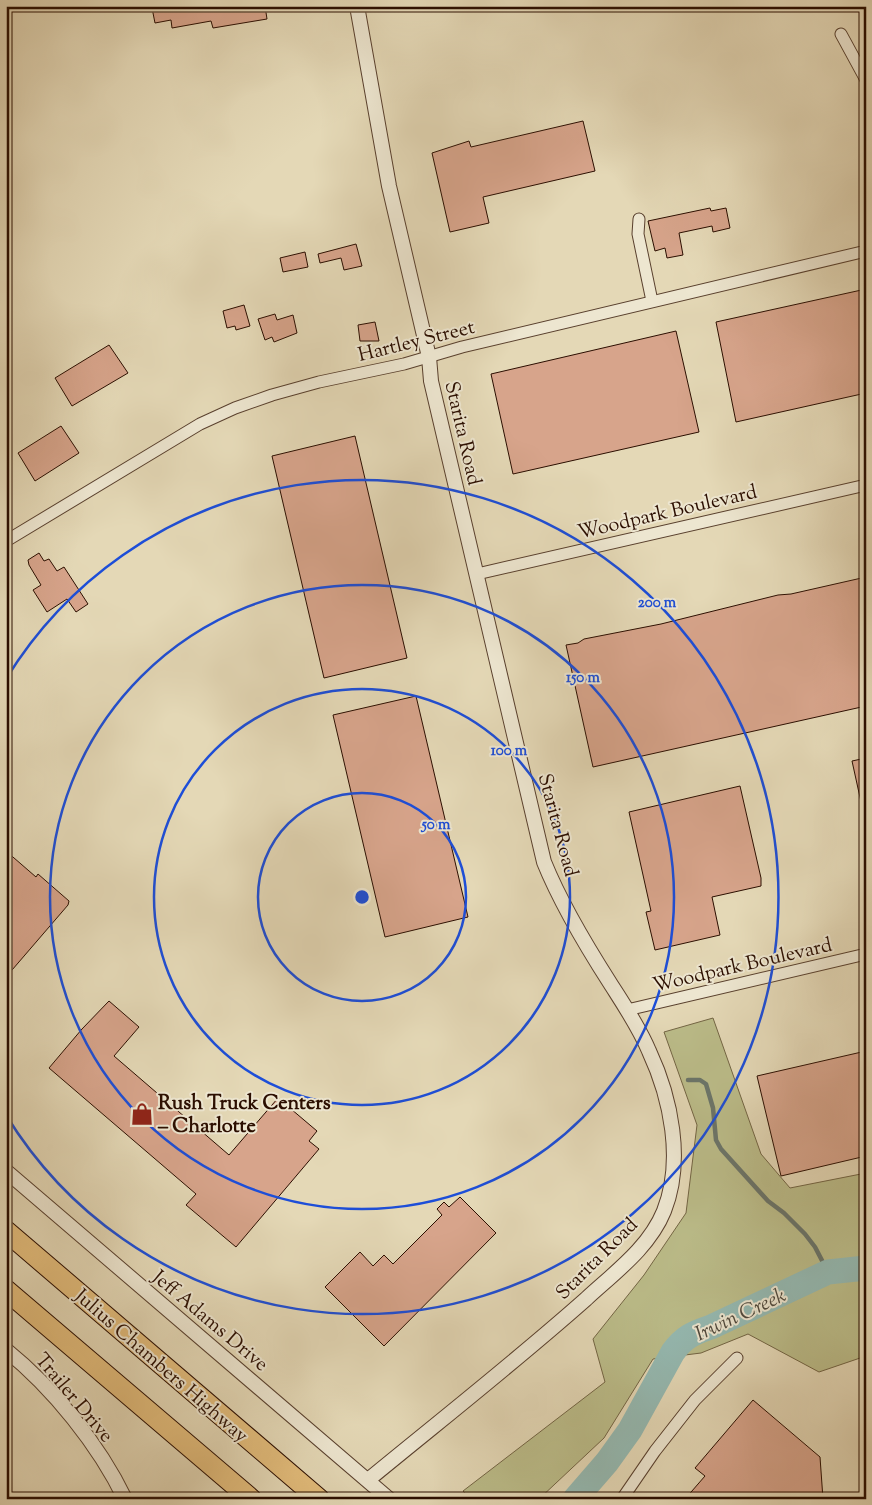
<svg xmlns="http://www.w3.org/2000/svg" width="872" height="1505" font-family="'Sorts Mill Goudy',serif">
	<rect width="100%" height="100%" fill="#e4d8b6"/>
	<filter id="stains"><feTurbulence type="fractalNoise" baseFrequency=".004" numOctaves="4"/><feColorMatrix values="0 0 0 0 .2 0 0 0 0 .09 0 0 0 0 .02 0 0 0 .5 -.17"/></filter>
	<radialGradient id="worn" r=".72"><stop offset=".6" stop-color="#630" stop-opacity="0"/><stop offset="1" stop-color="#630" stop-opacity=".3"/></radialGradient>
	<path fill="#bbbc89" stroke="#736544" d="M713,1018L761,1154L790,1188L866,1173V1356L819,1372L748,1334L701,1353L653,1359L604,1438L539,1499H470L463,1491L605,1382L593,1339L644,1275L686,1213L697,1125L664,1032Z"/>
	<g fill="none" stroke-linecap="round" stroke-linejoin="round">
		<path stroke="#6b756a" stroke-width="4.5" d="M688,1080H700L706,1084L713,1108L716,1140L721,1149L768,1201L784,1213L805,1234L815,1247L828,1272"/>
		<path stroke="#95b9b1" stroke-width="25" d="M575,1499L607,1462L630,1430L673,1352C684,1337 693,1333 711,1327L828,1272L866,1268"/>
	</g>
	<g fill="#d7a48b" stroke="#2b0e00">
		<path d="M162,6H265L267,19L213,28L211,21L172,28L171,20L155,23L152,8Z"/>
		<path d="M583,121L595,171L483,197L489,223L450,232L432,153L469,141L471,147Z"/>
		<path d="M710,208L711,211L726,208L730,228L713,232L712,226L679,233L683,255L667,258L665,248L655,251L648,221Z"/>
		<path d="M356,244L362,266L344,270L341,258L320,263L318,254Z"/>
		<path d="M305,252L308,267L283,272L280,258Z"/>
		<path d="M866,289V393L736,422L716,322Z"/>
		<path d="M244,305L250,326L236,330L235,326L227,328L223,311Z"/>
		<path d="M275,314L277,320L293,315L297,333L274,342L272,337L265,340L258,319Z"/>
		<path d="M375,322L379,341H360L358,325Z"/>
		<path d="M676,331L699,432L513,474L491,374Z"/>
		<path d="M109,345L128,373L72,406L55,378Z"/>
		<path d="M61,426L79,453L35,481L18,453Z"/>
		<path d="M355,436L407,658L324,678L272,456Z"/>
		<path d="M39,553L44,561L49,559L57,571L64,567L88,604L76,612L67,599L47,612L33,590L41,585L29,565L28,560Z"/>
		<path d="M866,577V706L593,767L566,645L578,643L584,639L661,624L778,595L791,594Z"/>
		<path d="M416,696L468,917L385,937L333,715Z"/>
		<path d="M866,758V801L861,802L852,761Z"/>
		<path d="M740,786L761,878V886L712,897L720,935L655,950L646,912L651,911L629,812Z"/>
		<path d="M6,851L36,877L38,874L69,901L68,905L6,977Z"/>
		<path d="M109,1001L139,1027L114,1056L229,1155L278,1098L317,1131L309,1141L319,1149L236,1247L186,1205L196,1194L49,1068L82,1029Z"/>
		<path d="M866,1051V1156L781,1176L757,1076Z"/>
		<path d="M460,1197L496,1233L384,1346L325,1287L360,1252L373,1266L384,1255L393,1264L442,1215L437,1209L444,1202L449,1207Z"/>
		<path d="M753,1400L820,1457L823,1499H685L705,1476L695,1468Z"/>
	</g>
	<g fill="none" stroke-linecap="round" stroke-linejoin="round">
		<defs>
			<g id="minor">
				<path d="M841,34L866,80"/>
				<path d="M639,219L638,234L652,301"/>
				<path d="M6,541L200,424L235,408L272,395L319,382L404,364L462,347L866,251"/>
				<path d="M477,574L866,485"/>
				<path d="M627,1010L866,954"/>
				<path d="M622,1499L655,1451L695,1400L737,1358"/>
			</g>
			<g id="tertiary">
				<path d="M357,6L389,186L429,357L431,381L544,862C561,904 585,944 610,983C624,1005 639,1027 649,1051C671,1098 684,1161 664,1211C649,1248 614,1273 586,1299C515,1362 441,1420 368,1480"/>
				<path d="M6,1171L389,1499"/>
				<path d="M6,1350C53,1388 99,1445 125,1499"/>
			</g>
			<g id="motorway">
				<path d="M6,1231L319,1499"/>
				<path d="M6,1290L251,1499"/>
			</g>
		</defs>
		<use href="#minor" stroke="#59402e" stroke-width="13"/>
		<use href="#tertiary" stroke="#59402e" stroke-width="16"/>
		<use href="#motorway" stroke="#2b0e00" stroke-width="22"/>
		<use href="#minor" stroke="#ede6d0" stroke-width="11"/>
		<use href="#tertiary" stroke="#ede6d0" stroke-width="14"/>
		<use href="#motorway" stroke="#e2bc7b" stroke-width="20"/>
	</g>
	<g fill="none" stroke="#1d4ed8" stroke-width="2.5">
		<circle cx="362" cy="897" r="104"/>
		<circle cx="362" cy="897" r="208"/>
		<circle cx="362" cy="897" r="312"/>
		<path d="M6 679A417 417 0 1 1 6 1115"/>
	</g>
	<defs>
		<symbol id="shop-bare" viewBox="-9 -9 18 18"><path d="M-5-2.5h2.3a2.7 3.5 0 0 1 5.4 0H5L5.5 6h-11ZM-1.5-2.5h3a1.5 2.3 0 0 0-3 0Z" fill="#8f2418" stroke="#ede6d0" stroke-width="2.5" paint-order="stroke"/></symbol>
	</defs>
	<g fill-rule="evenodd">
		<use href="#shop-bare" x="126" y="1098" width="32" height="32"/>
	</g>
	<g text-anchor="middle" stroke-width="4" stroke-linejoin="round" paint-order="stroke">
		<g font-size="20" fill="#2b0e00" stroke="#ede6d0">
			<text transform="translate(416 340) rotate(-14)" y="7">Hartley Street</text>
			<text transform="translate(464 433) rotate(77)" y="7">Starita Road</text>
			<text transform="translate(667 511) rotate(-13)" y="7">Woodpark Boulevard</text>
			<text transform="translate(559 825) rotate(75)" y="7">Starita Road</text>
			<text transform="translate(742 964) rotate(-13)" y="7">Woodpark Boulevard</text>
			<text transform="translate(596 1258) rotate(-45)" y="7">Starita Road</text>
			<text transform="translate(211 1320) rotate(40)" y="7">Jeff Adams Drive</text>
			<text transform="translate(162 1365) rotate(41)" y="7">Julius Chambers Highway</text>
			<text transform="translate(75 1397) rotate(50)" y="7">Trailer Drive</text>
		</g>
		<g font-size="20" font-weight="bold" fill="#2b0e00" stroke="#ede6d0" text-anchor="start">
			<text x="158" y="1109">Rush Truck Centers<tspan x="158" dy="23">– Charlotte</tspan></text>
		</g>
		<g font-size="21" font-style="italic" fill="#504a3e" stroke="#ede6d0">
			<text transform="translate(740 1314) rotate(-25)" y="7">Irwin Creek</text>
		</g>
	</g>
	<circle cx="362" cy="897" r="8" fill="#1d4ed8" stroke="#ede6d0" stroke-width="2.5"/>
	<g font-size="15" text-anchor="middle" font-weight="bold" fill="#1d4ed8" stroke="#ede6d0" stroke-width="4" stroke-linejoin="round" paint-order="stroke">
		<text x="657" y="607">200 m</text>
		<text x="583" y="682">150 m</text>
		<text x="509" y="755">100 m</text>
		<text x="436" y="829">50 m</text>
	</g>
	<rect width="872" height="1505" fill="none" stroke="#e4d8b6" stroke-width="25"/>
	<rect x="8" y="8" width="857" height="1490" fill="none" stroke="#2b0e00" stroke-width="2.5"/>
	<rect x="12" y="12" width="847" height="1480" fill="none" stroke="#2b0e00"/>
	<rect width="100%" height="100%" filter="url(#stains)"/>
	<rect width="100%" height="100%" fill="url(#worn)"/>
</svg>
